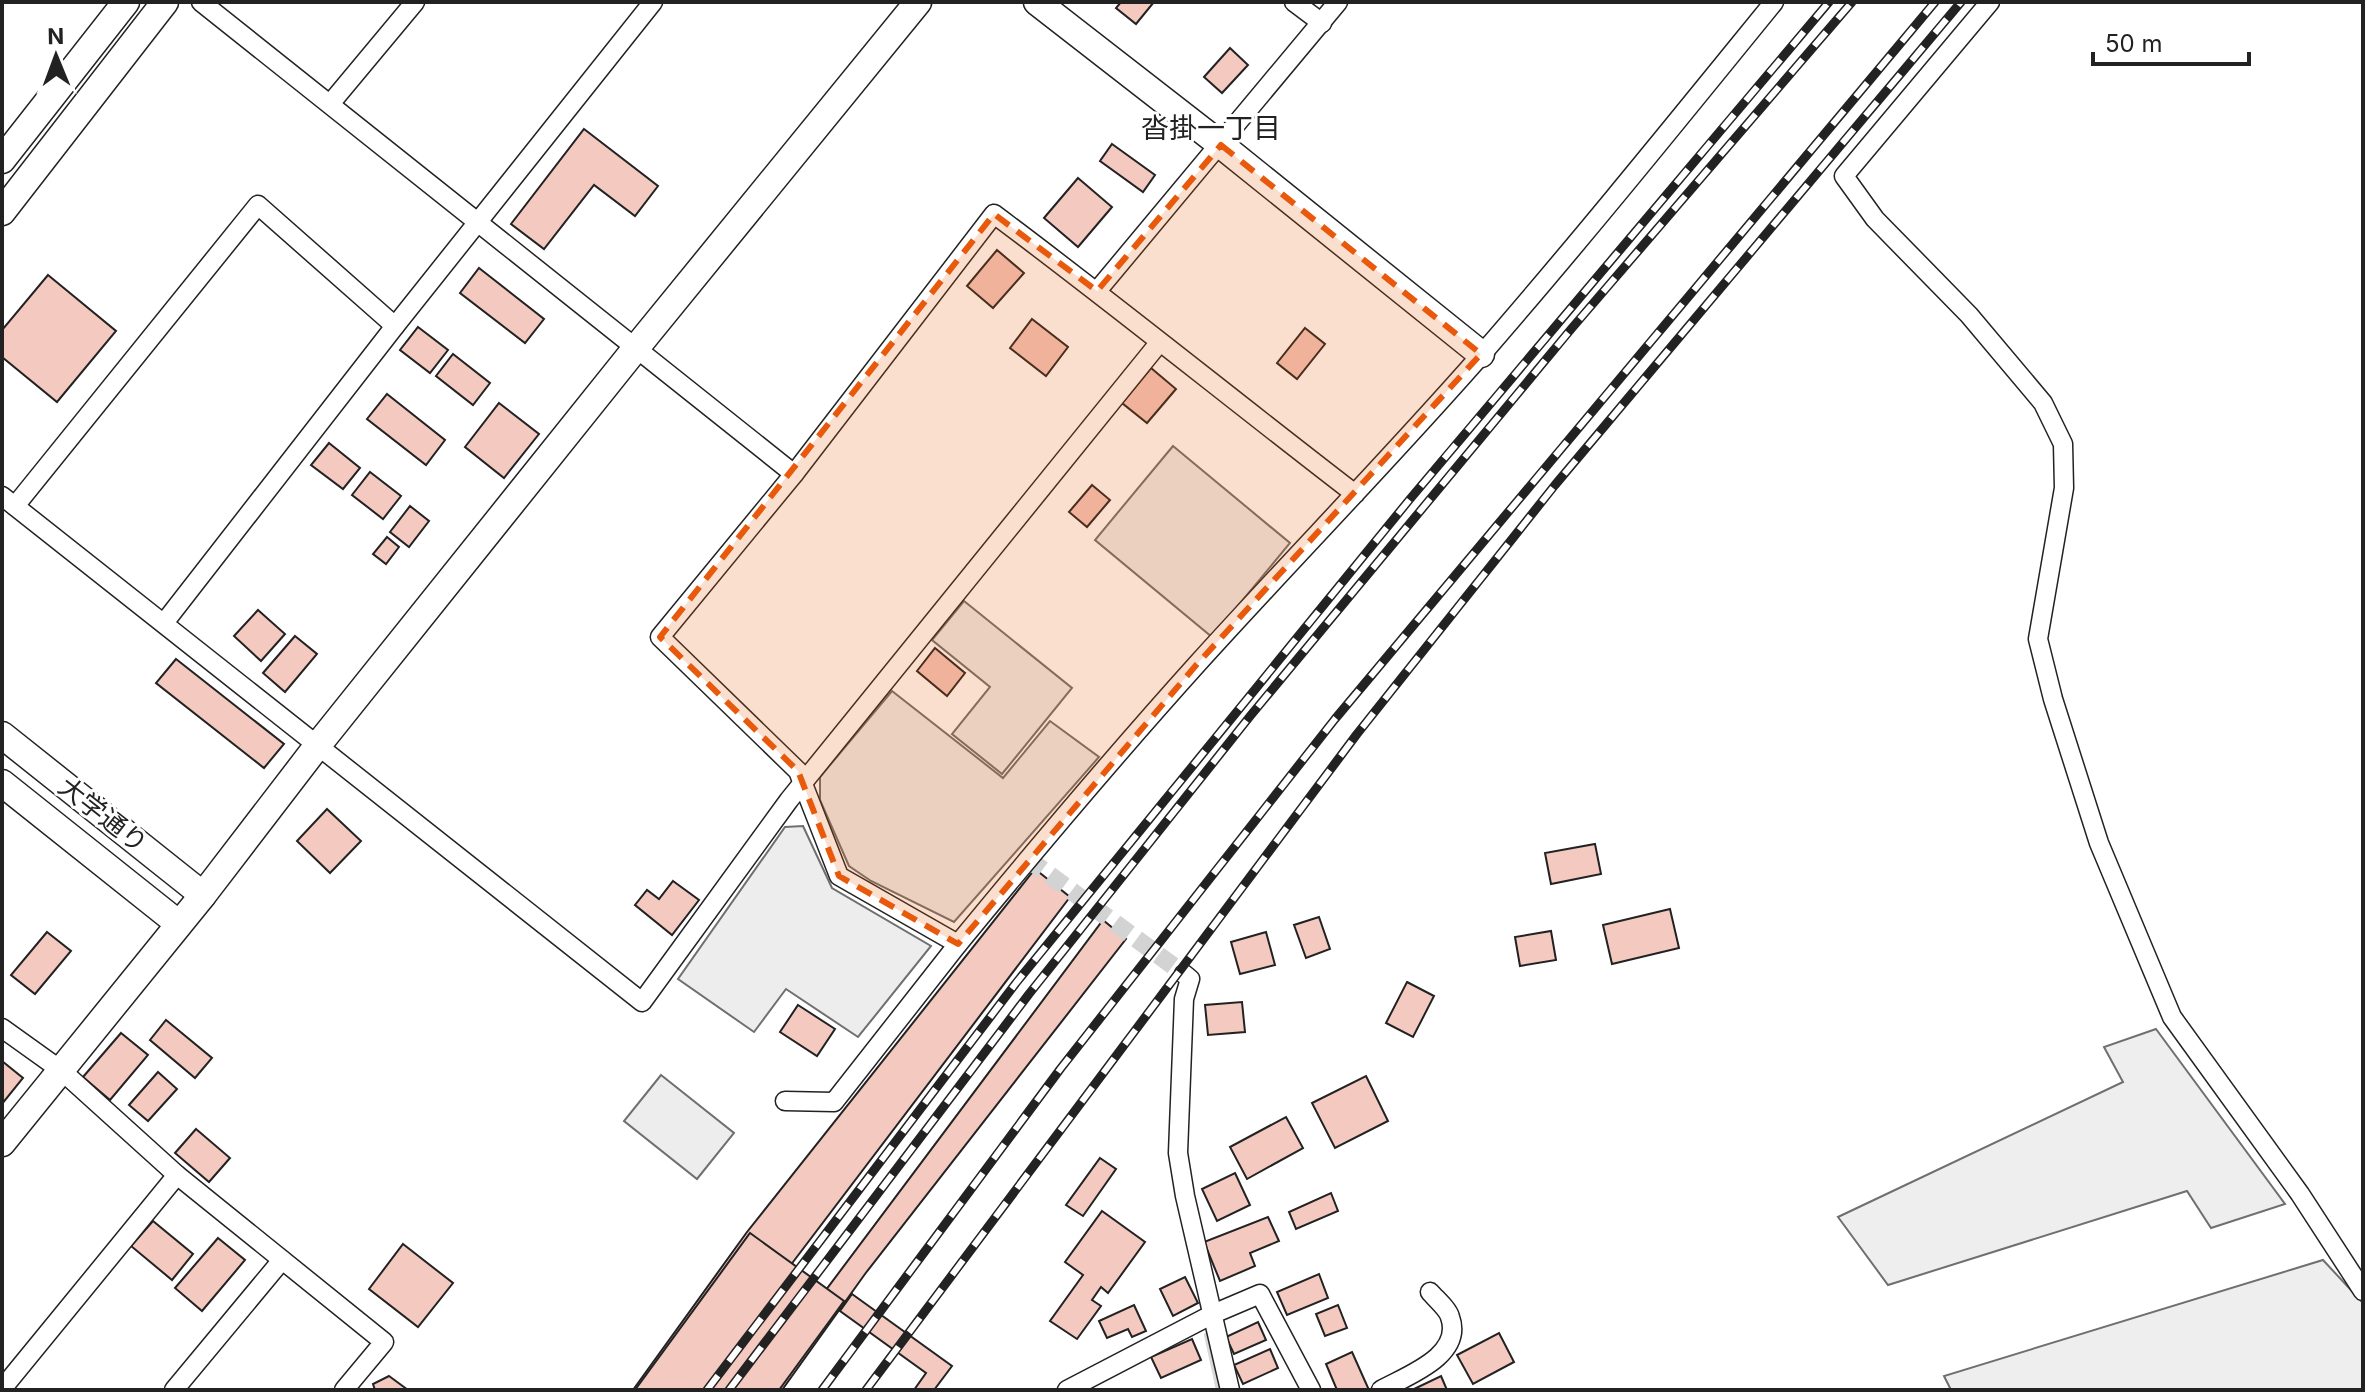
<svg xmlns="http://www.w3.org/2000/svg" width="2365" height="1392" font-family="Inter,'Noto Sans JP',sans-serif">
	<rect width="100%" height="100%" fill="#fff"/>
	<g fill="#eee" stroke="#6f6f6f" stroke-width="2">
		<path d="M2156,1029L2285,1204L2211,1228L2187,1191L1888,1285L1838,1217L2123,1082L2104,1047Z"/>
		<path d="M2323,1260L2363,1303V1390H1951L1944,1376Z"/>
	</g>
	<g fill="#ededed" stroke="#6f6f6f" stroke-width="2">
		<path d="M1173,446L1290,543L1212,637L1095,540Z"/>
		<path d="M964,601L1072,688L1002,774L952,734L990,687L932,640Z"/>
		<path d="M892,691L1003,778L1050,721L1099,757L954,922L871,881L849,866L820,800V777Z"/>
		<path d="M803,826L832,888L931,946L858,1037L786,989L754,1032L678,979L785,827Z"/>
		<path d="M661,1075L734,1133L697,1179L624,1121Z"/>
	</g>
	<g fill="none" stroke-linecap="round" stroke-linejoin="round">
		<path stroke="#d9d9d9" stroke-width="6" d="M1207,1335L1219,1390"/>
	</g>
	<g fill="#f3c9c0" stroke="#222" stroke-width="2">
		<path d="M1121,2H1154L1136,24L1116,8Z"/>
		<path d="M1230,48L1248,65L1222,93L1204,77Z"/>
		<path d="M584,129L658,186L635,216L594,185L544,249L511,224Z"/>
		<path d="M1112,144L1155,175L1143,192L1100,161Z"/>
		<path d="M1078,178L1112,207L1078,247L1044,218Z"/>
		<path d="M997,250L1024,273L993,308L967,286Z"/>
		<path d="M479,268L544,319L525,343L460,293Z"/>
		<path d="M48,275L116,331L57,402L2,357V330Z"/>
		<path d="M1032,319L1068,347L1046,376L1010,348Z"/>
		<path d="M418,327L448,350L430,373L400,350Z"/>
		<path d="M1305,328L1325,344L1297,379L1277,363Z"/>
		<path d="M453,354L490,383L473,405L436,376Z"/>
		<path d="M1151,368L1176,389L1147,423L1122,403Z"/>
		<path d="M387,394L445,440L426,465L367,419Z"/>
		<path d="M499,403L539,434L504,478L465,447Z"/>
		<path d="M329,443L360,468L343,489L311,465Z"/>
		<path d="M370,472L401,496L383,519L352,495Z"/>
		<path d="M1092,485L1110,500L1087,527L1069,512Z"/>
		<path d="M410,506L429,521L409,547L390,532Z"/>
		<path d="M387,537L399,547L386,564L373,554Z"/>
		<path d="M258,610L285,634L261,661L234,636Z"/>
		<path d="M295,636L317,654L285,692L263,673Z"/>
		<path d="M935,648L965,673L947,696L917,671Z"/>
		<path d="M176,659L284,744L264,768L156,683Z"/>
		<path d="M327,809L361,841L330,873L297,841Z"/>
		<path d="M1595,844L1601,874L1551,884L1545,853Z"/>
		<path d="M1035,869L1070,897L790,1266L699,1390H633L747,1232Z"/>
		<path d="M673,881L699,900L672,935L635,905L647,890L659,899Z"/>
		<path d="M1670,909L1679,948L1612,964L1603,925Z"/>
		<path d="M1319,917L1330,949L1306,958L1294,925Z"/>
		<path d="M1103,920L1126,939L865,1274L782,1390H751Z"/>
		<path d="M1551,931L1556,960L1520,966L1515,937Z"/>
		<path d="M47,932L71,951L35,994L11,975Z"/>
		<path d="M1266,932L1275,965L1240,974L1231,942Z"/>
		<path d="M1407,982L1434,996L1413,1037L1386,1023Z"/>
		<path d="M1242,1002L1245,1032L1208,1035L1205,1005Z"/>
		<path d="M798,1005L835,1029L817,1056L780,1032Z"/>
		<path d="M166,1020L212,1058L195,1078L150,1040Z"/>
		<path d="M121,1033L148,1055L110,1100L83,1077Z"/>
		<path d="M2,1061L23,1078L2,1104Z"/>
		<path d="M158,1072L177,1089L148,1121L129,1105Z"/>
		<path d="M1366,1076L1388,1121L1335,1148L1312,1103Z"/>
		<path d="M1286,1117L1303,1148L1247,1179L1230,1147Z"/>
		<path d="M196,1129L230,1158L209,1182L175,1153Z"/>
		<path d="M1100,1158L1116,1169L1083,1216L1066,1205Z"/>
		<path d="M1235,1173L1250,1205L1217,1221L1202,1189Z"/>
		<path d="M1331,1193L1338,1211L1296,1229L1289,1212Z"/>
		<path d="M1102,1211L1145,1242L1108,1293L1101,1287L1092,1300L1101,1306L1077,1339L1050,1321L1083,1275L1065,1262Z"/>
		<path d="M1268,1217L1279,1241L1250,1253L1255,1266L1220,1281L1204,1242Z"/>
		<path d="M153,1221L193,1254L172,1280L131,1246Z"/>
		<path d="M750,1233L844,1301L831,1319L779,1390H635Z"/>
		<path d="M218,1238L245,1260L202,1311L175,1288Z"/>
		<path d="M403,1244L453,1283L418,1327L369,1289Z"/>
		<path d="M1319,1274L1328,1298L1287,1315L1277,1292Z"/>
		<path d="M1185,1277L1198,1303L1173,1316L1160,1289Z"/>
		<path d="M852,1294L952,1366L934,1390H914L926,1373L840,1311Z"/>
		<path d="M1134,1305L1146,1331L1132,1337L1128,1329L1107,1338L1099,1321Z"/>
		<path d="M1338,1305L1347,1328L1325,1336L1316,1314Z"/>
		<path d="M1258,1322L1266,1340L1234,1354L1226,1337Z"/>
		<path d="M1499,1333L1514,1362L1473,1384L1457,1355Z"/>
		<path d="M1192,1339L1201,1360L1161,1378L1151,1357Z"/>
		<path d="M1270,1349L1278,1368L1243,1384L1234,1365Z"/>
		<path d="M1352,1352L1369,1390H1337L1326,1364Z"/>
		<path d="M389,1376L408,1390H375L373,1384Z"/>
		<path d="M1441,1376L1447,1390H1412Z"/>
	</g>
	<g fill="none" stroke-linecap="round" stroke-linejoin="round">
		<path stroke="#d3d3d3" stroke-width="18" stroke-dasharray="18 9" stroke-linecap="butt" d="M1028,859L1184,974"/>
		<defs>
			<g id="street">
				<path d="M201,2L794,474"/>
				<path d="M1294,2L1322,23"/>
				<path d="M1990,2L1844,176L1875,219L1969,315L2043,403L2063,444L2064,488L2038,639L2053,699L2099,843L2172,1017L2300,1194L2363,1291"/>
				<path d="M330,104L415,2"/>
				<path d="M1097,291L1338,2"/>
				<path d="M1355,494C1234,401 1116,305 994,214L794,474L660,637L798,771L839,876L958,944C1036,849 1116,754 1198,663C1292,559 1390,459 1482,354C1582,239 1678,120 1774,2"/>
				<path d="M2,496L642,1002L789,800L1159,343"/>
				<path d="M15,506L258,205L395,326"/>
				<path d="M164,623L395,326L653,2"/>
				<path d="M1184,974L1190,979L1184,999L1178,1153L1185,1196L1230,1390"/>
				<path d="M2,1028L62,1071L177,1175L384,1342L344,1390"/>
				<path d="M785,1101L834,1102L958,944"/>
				<path d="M2,1389L177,1175"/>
				<path d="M174,1390L282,1260"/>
				<path d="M1067,1390L1213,1314L1260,1294L1311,1390"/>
				<path d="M1381,1390C1406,1376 1464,1356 1450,1317C1448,1309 1436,1299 1430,1292"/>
			</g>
			<g id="secondary">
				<path d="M1037,2L1221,145L1481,354"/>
				<path d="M2,160L126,2"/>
				<path d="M2,212L165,2"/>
				<path d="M2,735L203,895"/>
				<path d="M2,783L179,924"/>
				<path d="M2,1143L203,895L318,745L636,348L918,2"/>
			</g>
		</defs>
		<use href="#street" stroke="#222" stroke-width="21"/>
		<use href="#secondary" stroke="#222" stroke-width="29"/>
		<use href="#street" stroke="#fff" stroke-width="18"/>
		<use href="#secondary" stroke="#fff" stroke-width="26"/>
		<defs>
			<g id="rail">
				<path d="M707,1390L1016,983L1410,499L1829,2"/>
				<path d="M729,1390L1029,994L1251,715L1572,328L1852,2"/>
				<path d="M822,1390L1061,1068L1335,719L1935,2"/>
				<path d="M866,1390L1357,734L1555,485L1961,2"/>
			</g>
		</defs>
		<use href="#rail" stroke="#222" stroke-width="9"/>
		<use href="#rail" stroke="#fff" stroke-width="6" stroke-dasharray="18" stroke-linecap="butt"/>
	</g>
	<path fill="#e8590c" fill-opacity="0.2" stroke="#e8590c" stroke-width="6" stroke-dasharray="16 10" stroke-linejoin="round" d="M1221,145L1481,354L1198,663L958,944L839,876L798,771L660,637L994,214L1097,291Z"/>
	<g text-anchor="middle" stroke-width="6" stroke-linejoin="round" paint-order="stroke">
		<g font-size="26" fill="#222" stroke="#fff">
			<text transform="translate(103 815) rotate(38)" y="9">大学通り</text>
		</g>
		<g font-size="28" fill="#222" stroke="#fff">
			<text x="1211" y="138">沓掛一丁目</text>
		</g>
	</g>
	<rect width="2365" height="1392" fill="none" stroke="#222222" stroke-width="8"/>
	<g transform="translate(56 56) rotate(359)" stroke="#ffffff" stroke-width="6" paint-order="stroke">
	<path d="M0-6L14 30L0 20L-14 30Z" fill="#222222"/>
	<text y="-12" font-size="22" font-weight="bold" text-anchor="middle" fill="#222222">N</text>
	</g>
	<path d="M2093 52v12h156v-12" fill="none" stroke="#222222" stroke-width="4"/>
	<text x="2105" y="52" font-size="24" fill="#222222" stroke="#ffffff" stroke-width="6" paint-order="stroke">50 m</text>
</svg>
